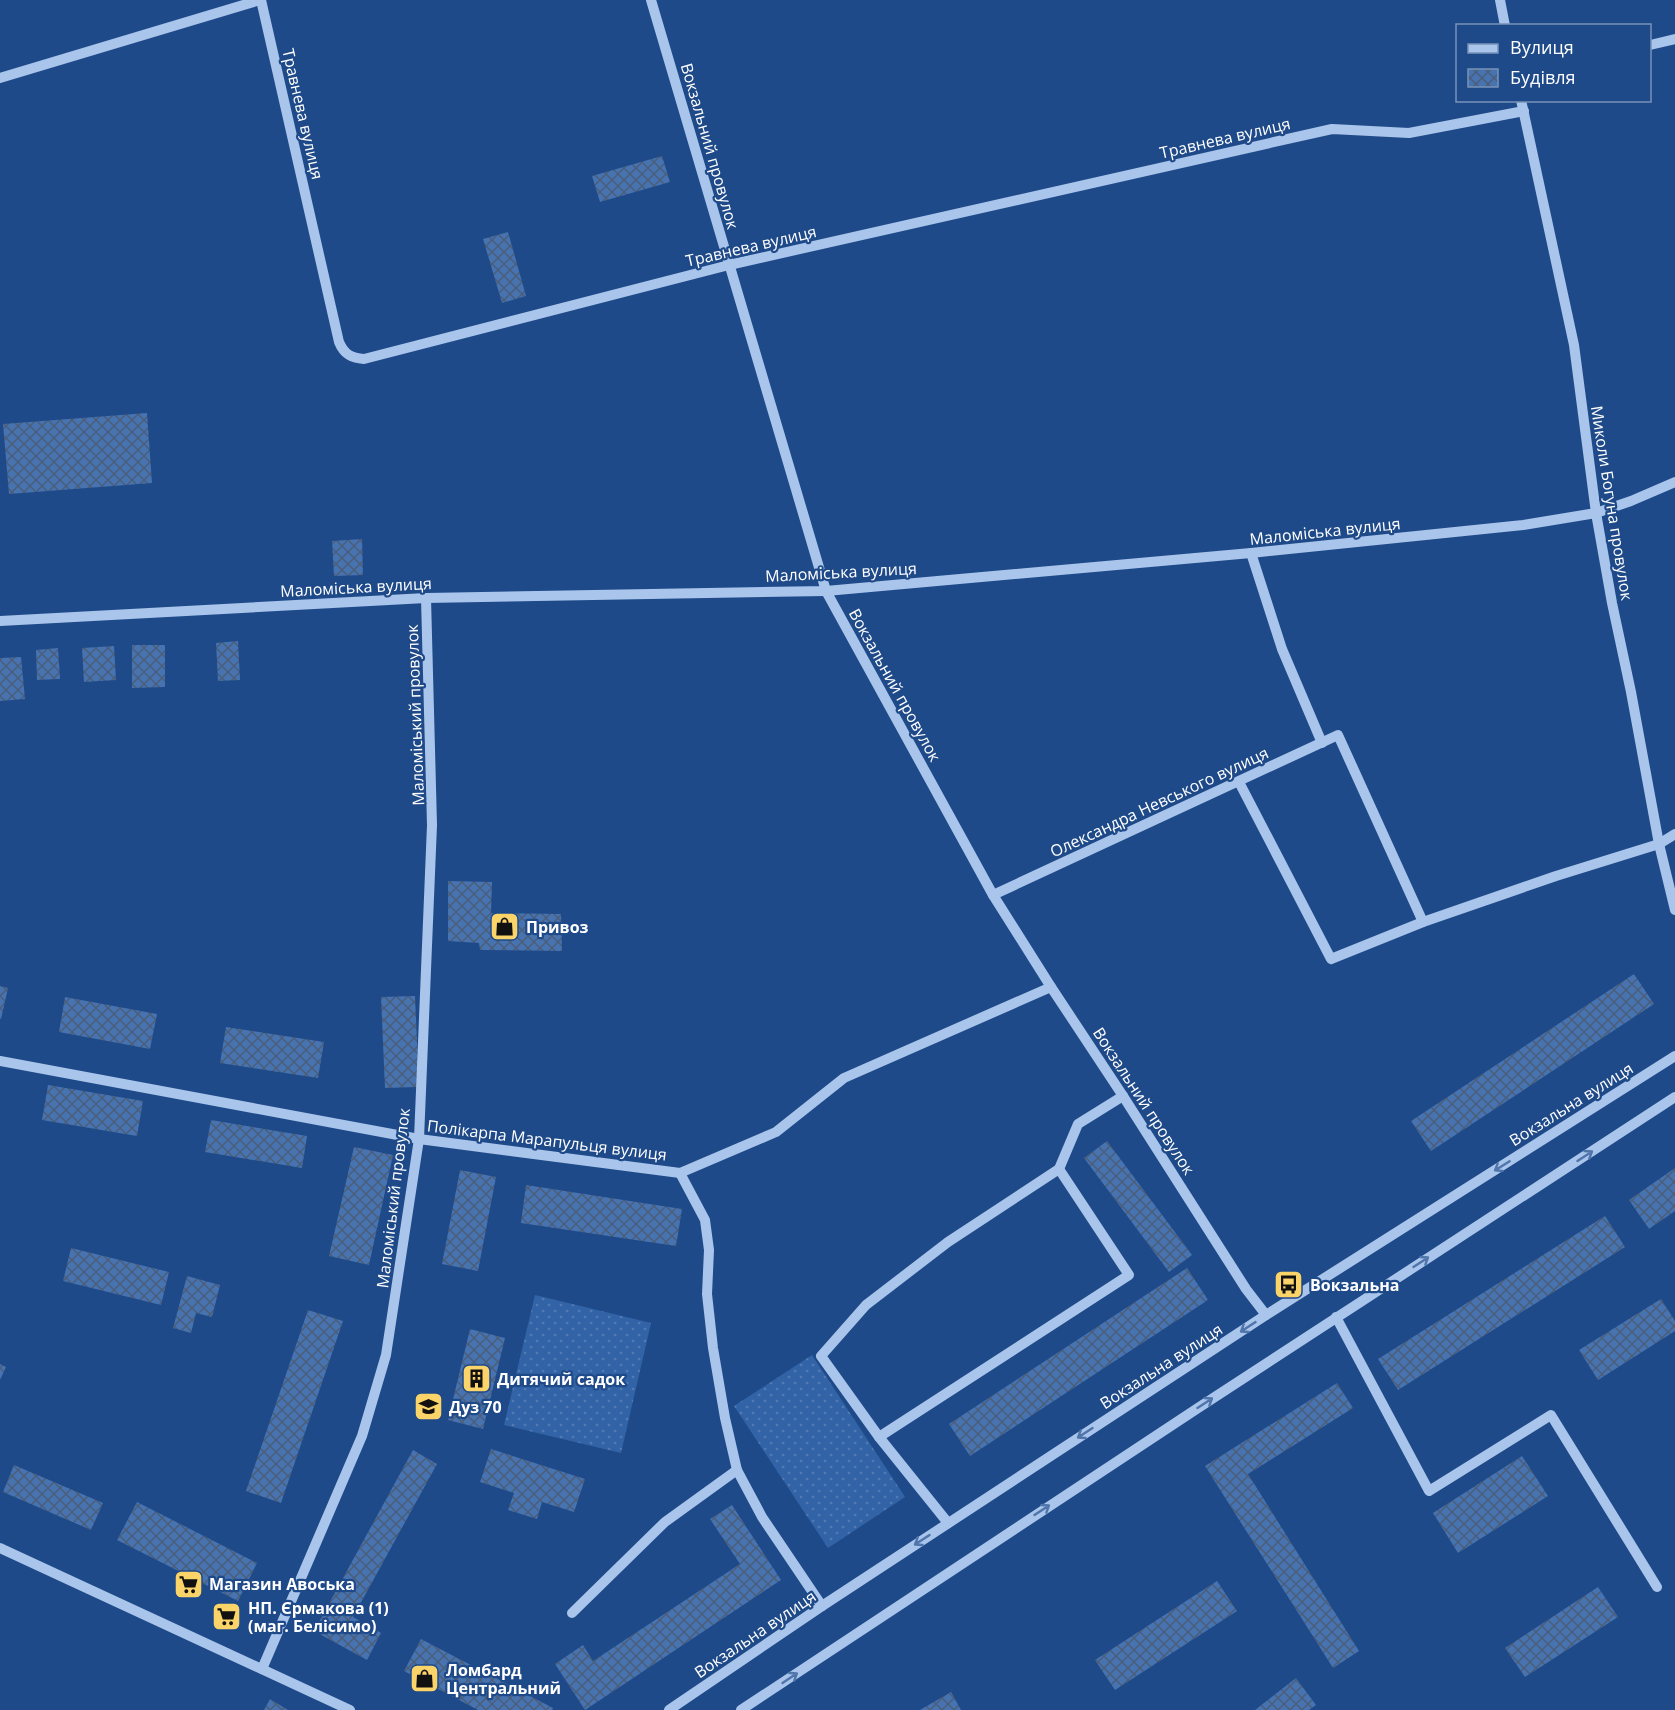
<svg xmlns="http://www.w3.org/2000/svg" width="1675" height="1710" font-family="'Open Sans',sans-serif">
	<defs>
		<pattern id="grass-dots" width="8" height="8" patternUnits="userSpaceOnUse" patternTransform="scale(1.5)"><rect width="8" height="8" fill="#3263a6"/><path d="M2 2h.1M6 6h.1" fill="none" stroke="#517ab3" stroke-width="1.8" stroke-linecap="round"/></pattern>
		<pattern id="building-cross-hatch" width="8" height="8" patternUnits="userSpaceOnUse" patternTransform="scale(1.5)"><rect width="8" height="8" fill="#4773b1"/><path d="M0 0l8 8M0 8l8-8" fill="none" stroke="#4a5e79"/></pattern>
	</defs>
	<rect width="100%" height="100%" fill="#1f4a89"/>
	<g fill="url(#grass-dots)">
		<path d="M535,1295L651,1323L621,1453L504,1425Z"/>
		<path d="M812,1355L905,1497L828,1548L734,1406Z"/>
	</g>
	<g fill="url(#building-cross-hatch)">
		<path d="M662,156L670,182L600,202L592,176Z"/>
		<path d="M508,232L526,296L502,303L483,239Z"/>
		<path d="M147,413L152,483L9,494L3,424Z"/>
		<path d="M362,539L363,575L334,576L332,541Z"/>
		<path d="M238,641L240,680L218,681L216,643Z"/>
		<path d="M132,645H165V687L132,688Z"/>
		<path d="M114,646L116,680L84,682L82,648Z"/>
		<path d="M58,648L60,679L37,680L36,650Z"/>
		<path d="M21,657L25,699L0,701V658Z"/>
		<path d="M448,881L492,882L491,913L561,914L562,951L480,950L479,943L448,941Z"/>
		<path d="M1634,974L1654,1004L1431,1151L1411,1121Z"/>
		<path d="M0,986L8,988L1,1019H0Z"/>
		<path d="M415,996L419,1087L385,1088L381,997Z"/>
		<path d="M65,997L157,1014L150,1049L59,1032Z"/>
		<path d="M226,1027L324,1042L318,1078L220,1063Z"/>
		<path d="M48,1085L143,1101L137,1136L42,1120Z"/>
		<path d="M211,1120L307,1136L302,1168L205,1152Z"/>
		<path d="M1107,1141L1192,1255L1169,1272L1084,1158Z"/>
		<path d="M354,1147L393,1155L369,1265L329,1256Z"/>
		<path d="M1675,1168V1211L1649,1229L1629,1200Z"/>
		<path d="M460,1170L496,1177L478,1271L442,1264Z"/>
		<path d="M526,1185L682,1209L676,1246L521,1223Z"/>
		<path d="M1605,1216L1625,1247L1398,1390L1378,1359Z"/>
		<path d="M71,1248L169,1272L161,1305L63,1281Z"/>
		<path d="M1187,1268L1208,1300L970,1456L949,1424Z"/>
		<path d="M187,1276L220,1285L212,1317L196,1313L191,1333L173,1328Z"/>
		<path d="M1661,1299L1675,1321V1331L1598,1380L1579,1350Z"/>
		<path d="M308,1310L343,1321L281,1503L246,1491Z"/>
		<path d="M470,1329L505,1338L483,1429L448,1420Z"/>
		<path d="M0,1364L6,1367L0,1380Z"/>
		<path d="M1337,1383L1353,1408L1248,1474L1359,1651L1333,1668L1205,1466Z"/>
		<path d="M491,1449L585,1479L574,1512L542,1502L537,1519L508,1510L514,1493L480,1482Z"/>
		<path d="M413,1450L437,1464L353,1617L381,1633L367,1660L314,1631Z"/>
		<path d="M1522,1456L1548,1496L1458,1553L1433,1513Z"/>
		<path d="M14,1465L103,1503L91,1530L3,1492Z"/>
		<path d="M137,1502L257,1563L238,1601L117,1540Z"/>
		<path d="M732,1505L781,1580L585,1710L555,1664L583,1645L593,1661L740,1564L710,1519Z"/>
		<path d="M1217,1581L1237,1611L1115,1690L1095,1660Z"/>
		<path d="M1598,1587L1618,1617L1525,1677L1505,1648Z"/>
		<path d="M421,1639L553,1708L552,1710H478L404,1671Z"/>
		<path d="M1296,1678L1316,1705L1309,1710H1255Z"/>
		<path d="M951,1692L961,1710H920Z"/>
		<path d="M270,1699L288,1710H264Z"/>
	</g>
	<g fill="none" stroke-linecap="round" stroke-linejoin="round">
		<g stroke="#a9c5eb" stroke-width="10">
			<path d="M261,0L339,342C344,354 351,358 364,359L729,265L1332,129L1409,133L1524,111"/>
			<path d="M651,0L826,591L993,895L1051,987L1123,1096L1246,1289L1266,1315"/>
			<path d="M1500,0L1505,26"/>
			<path d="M1650,45L1675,39"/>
			<path d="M0,78L260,0"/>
			<path d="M1521,100L1574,345L1596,513L1612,603L1631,692L1659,844L1675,910"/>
			<path d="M1251,553L1282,649L1322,743"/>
			<path d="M0,621L426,598L826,591L1251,553L1523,525L1596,513L1631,501L1675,482"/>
			<path d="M1239,782L1331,959L1423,922L1556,876L1659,844L1675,834"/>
			<path d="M993,895L1338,735L1423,922"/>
			<path d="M0,1061L419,1139L680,1173L776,1132L844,1078L1051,987"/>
			<path d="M680,1173L705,1220L709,1250L707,1294L713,1348L725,1418L737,1470L762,1517L822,1606"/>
			<path d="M1336,1317L1429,1491L1551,1415L1657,1587"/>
			<path d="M879,1437L1129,1275L1059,1169"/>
			<path d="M948,1523L879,1437L821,1356L866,1305L948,1242L1059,1169L1078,1124L1123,1096"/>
			<path d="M0,1548L350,1710"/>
			<path d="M572,1613L665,1522L737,1470"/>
			<path d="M262,1669L362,1436L386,1355L419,1139L432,825L426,598"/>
			<path d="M669,1710L822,1606L1266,1315L1675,1056"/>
			<path d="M741,1710L1198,1408L1675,1097"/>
		</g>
	</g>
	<defs><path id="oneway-shaft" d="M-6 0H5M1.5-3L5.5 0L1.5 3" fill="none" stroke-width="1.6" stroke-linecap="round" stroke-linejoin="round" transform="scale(1.5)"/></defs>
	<g stroke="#4f75ab">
		<use href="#oneway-shaft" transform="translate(1585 1156) rotate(-33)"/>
		<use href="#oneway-shaft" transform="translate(1502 1166) rotate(148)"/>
		<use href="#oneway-shaft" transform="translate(1421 1262) rotate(-33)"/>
		<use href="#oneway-shaft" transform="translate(1248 1327) rotate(147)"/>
		<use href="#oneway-shaft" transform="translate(1205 1403) rotate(-33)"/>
		<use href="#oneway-shaft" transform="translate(1085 1433) rotate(147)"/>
		<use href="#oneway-shaft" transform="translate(1042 1510) rotate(-33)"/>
		<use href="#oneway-shaft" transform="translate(922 1540) rotate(147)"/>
		<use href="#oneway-shaft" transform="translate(790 1678) rotate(-34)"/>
	</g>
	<defs>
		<symbol id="shop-square" viewBox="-11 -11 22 22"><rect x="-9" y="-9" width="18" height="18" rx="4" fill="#fad469" stroke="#1f4a89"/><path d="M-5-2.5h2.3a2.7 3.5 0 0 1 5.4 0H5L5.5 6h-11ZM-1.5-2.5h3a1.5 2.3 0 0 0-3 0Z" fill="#111"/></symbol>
		<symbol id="bus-square" viewBox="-11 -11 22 22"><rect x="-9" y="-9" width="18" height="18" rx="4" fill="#fad469" stroke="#1f4a89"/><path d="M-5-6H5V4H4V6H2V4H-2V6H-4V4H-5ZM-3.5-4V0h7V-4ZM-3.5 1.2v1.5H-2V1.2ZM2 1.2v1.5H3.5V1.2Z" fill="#111"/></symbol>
		<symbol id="building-square" viewBox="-11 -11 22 22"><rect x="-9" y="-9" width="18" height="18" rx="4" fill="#fad469" stroke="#1f4a89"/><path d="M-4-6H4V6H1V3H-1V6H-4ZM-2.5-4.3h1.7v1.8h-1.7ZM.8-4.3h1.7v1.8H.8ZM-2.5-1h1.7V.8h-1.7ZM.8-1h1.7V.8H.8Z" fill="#111"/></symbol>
		<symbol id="school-square" viewBox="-11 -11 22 22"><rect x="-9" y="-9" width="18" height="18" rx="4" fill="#fad469" stroke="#1f4a89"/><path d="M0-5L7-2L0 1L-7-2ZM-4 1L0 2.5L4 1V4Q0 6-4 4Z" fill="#111"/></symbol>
		<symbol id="supermarket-square" viewBox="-11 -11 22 22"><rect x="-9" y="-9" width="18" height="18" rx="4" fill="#fad469" stroke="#1f4a89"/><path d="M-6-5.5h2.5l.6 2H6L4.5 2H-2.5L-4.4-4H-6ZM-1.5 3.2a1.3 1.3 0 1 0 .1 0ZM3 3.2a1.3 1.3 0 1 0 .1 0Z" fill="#111"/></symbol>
	</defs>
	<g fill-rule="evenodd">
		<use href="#shop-square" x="488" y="910" width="33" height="33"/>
		<use href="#bus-square" x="1272" y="1268" width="33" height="33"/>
		<use href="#building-square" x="460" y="1362" width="33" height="33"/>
		<use href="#school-square" x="412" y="1390" width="33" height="33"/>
		<use href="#supermarket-square" x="172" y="1568" width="33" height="33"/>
		<use href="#supermarket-square" x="210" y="1600" width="33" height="33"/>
		<use href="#shop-square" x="408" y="1662" width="33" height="33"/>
	</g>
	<g text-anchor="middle" stroke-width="4.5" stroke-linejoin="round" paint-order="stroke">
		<g font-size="16" fill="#fff" stroke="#1f4a89">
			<text transform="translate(303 114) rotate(77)" y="6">Травнева вулиця</text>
			<text transform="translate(1225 138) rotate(-13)" y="6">Травнева вулиця</text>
			<text transform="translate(710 146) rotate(74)" y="6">Вокзальний провулок</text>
			<text transform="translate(751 246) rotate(-13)" y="6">Травнева вулиця</text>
			<text transform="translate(1612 503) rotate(81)" y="6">Миколи Богуна провулок</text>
			<text transform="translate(1325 531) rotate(-6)" y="6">Маломіська вулиця</text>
			<text transform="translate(841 572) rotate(-3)" y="6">Маломіська вулиця</text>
			<text transform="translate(356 587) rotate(-3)" y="6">Маломіська вулиця</text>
			<text transform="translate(895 685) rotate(61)" y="6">Вокзальний провулок</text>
			<text transform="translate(415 715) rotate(-92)" y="6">Маломіський провулок</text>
			<text transform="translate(1159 802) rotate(-25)" y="6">Олександра Невського вулиця</text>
			<text transform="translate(1144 1101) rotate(57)" y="6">Вокзальний провулок</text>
			<text transform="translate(1571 1104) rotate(-32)" y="6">Вокзальна вулиця</text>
			<text transform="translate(547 1140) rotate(7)" y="6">Полікарпа Марапульця вулиця</text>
			<text transform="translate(393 1198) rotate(-83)" y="6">Маломіський провулок</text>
			<text transform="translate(1161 1366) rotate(-33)" y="6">Вокзальна вулиця</text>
			<text transform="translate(755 1634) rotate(-34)" y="6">Вокзальна вулиця</text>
		</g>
		<g font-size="16" font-weight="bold" fill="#fff" stroke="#1f4a89" text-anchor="start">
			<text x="526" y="933">Привоз</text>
			<text x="1310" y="1291">Вокзальна</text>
			<text x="497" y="1385">Дитячий садок</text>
			<text x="449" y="1413">Дуз 70</text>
			<text x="209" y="1590">Магазин Авоська</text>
			<text x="248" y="1614">НП. Єрмакова (1)<tspan x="248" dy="18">(маг. Белісимо)</tspan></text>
			<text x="446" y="1676">Ломбард<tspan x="446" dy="18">Центральний</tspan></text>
		</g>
	</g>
	<rect x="1456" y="24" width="195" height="78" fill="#1f4a89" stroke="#7992b8" stroke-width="1.5"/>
	<rect x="1468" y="44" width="30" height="9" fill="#a9c5eb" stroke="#7992b8" stroke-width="1.5"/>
	<text x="1510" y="54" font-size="18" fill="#ffffff">Вулиця</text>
	<rect x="1468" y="69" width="30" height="18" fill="url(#building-cross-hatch)" stroke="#7992b8" stroke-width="1.5"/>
	<text x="1510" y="84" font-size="18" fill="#ffffff">Будівля</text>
</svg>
